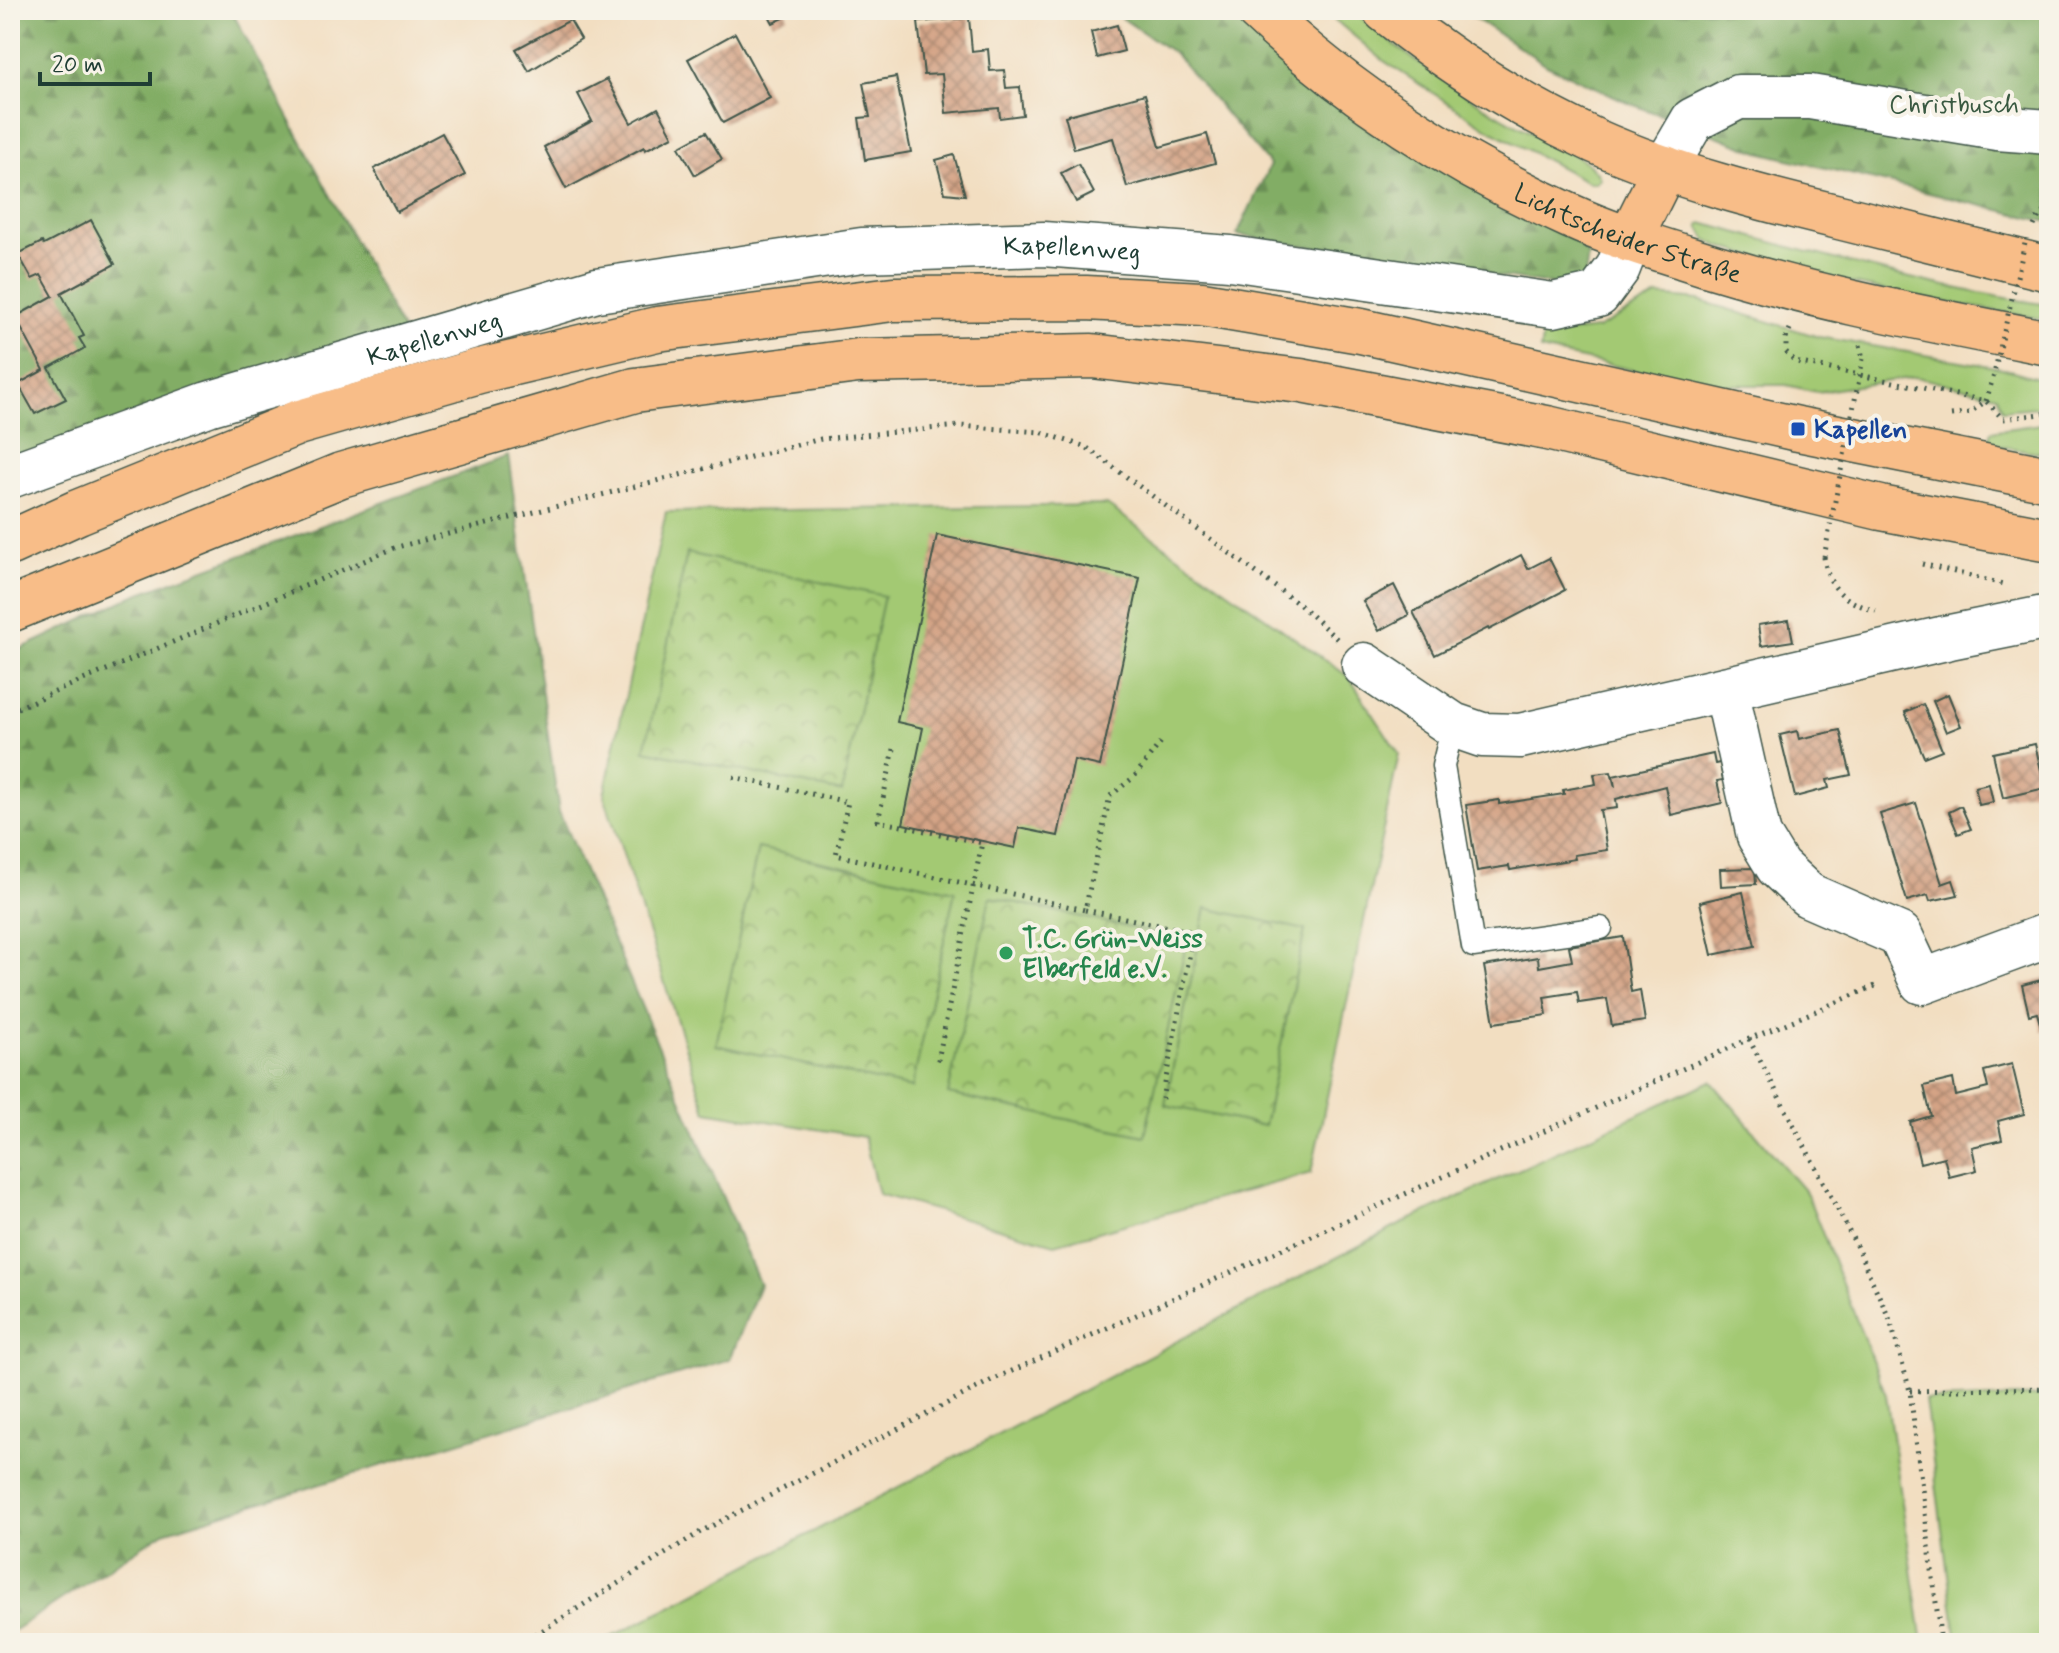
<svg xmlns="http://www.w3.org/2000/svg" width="2059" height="1653" font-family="Mynerve,sans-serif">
	<defs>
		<pattern id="forest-firs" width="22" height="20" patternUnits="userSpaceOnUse" patternTransform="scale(2)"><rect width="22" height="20" fill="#82ad65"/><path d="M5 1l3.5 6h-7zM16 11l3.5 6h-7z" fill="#6a8e54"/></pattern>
		<pattern id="park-crowns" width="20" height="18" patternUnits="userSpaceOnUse" patternTransform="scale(2)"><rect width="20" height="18" fill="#a3c973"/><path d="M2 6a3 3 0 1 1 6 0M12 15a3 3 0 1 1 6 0" fill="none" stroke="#84a45f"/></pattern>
		<pattern id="building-cross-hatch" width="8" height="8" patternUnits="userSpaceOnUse" patternTransform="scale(2)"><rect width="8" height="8" fill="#d4a385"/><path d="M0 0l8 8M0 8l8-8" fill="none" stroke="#ab866e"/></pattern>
	</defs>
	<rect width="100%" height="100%" fill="#f7f3e8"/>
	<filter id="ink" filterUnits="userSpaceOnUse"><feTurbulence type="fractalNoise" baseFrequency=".0125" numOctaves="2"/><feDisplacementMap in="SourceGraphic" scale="16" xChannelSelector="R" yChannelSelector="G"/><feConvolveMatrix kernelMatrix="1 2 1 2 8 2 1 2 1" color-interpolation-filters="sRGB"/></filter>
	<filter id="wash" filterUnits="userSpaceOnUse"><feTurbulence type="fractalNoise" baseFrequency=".006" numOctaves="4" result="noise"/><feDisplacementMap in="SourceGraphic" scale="32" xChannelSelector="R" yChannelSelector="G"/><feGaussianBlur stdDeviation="1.8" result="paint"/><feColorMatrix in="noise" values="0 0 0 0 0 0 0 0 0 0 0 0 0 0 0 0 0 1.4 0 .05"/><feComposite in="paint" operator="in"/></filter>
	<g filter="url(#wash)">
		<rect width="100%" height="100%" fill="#f2dec1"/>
		<g fill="#a3c973" stroke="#618354" stroke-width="2">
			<path d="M1323,10H1352C1407,57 1466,99 1530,132C1547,141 1596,161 1600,179L1596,183H1590L1488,129L1384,61Z"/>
			<path d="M1702,223C1817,254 1931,288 2049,305V320L1915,297L1826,278L1719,246L1706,239L1699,226Z"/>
			<path d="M1657,296L1698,300L1819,337L2002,368L2049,381V406L2003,410L1997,395L1916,377L1817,392L1786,385H1704L1540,350L1543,335L1597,329Z"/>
			<path d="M2049,423V454L1988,444L1991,431Z"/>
			<path d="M1107,505L1349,677L1399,754L1311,1173L1055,1244L878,1194L864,1137L706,1111L604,795L666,512Z"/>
			<path d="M1711,1081L1807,1194L1886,1395L1923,1643H600L1407,1221Z"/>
			<path d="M2049,1396V1643H1957L1925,1400Z"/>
		</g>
		<g fill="url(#forest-firs)" stroke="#50754c" stroke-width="2">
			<path d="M10,10H231L403,331L10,496Z"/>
			<path d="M1110,10H1227L1260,41L1576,241L1588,255L1585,277L1574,288L1237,235L1270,165L1175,54Z"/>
			<path d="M1462,10H2049V222L1759,152L1634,105L1547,65Z"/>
			<path d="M508,456L559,812L760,1285L730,1359L164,1532L10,1633V654L135,595Z"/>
		</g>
		<g fill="url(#park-crowns)" stroke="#618354" stroke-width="2">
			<path d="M687,553L884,596L842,792L645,750Z"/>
			<path d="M758,848L955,891L912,1088L716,1045Z"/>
			<path d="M990,897L1187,940L1145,1136L948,1094Z"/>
			<path d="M1206,908L1305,930L1264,1126L1165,1105Z"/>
		</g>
		<g id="blocks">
			<g fill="url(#building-cross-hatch)">
				<path d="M766,10H785L788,16L773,23Z"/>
				<path d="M969,18L972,51L988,49L990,71L1004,70L1006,88L1020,87L1023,115L1000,118L999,108L946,113L942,74L924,75L918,22Z"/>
				<path d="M570,20L581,39L529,71L516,49Z"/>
				<path d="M1117,25L1124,51L1097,58L1091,32Z"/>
				<path d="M735,33L770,98L723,123L688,59Z"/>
				<path d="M896,77L911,152L865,160L859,118L870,117L863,83Z"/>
				<path d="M607,79L631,123L658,108L673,136L645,150L644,147L566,189L544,147L592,121L578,94Z"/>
				<path d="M1145,94L1160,147L1207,134L1215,163L1127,187L1113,138L1074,149L1065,116Z"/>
				<path d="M706,132L722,159L695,175L679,147Z"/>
				<path d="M442,133L465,175L397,212L374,169Z"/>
				<path d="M954,155L965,195L945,193L936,160Z"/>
				<path d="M1078,164L1094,193L1076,202L1061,173Z"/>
				<path d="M91,220L115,264L61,293L84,336L79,338L85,348L49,368L66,399L35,414L18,384L44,370L15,317L53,296L41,275L32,279L18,254L42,242L44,245Z"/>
				<path d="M937,535L1140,578L1100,766L1074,760L1058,836L1019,828L1015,848L903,824L923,728L897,722Z"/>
				<path d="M1521,555L1528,569L1549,558L1565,590L1489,630L1488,628L1435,655L1413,612Z"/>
				<path d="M1394,585L1409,615L1379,631L1363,601Z"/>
				<path d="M1789,620L1793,641L1761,646L1758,625Z"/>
				<path d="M1948,694L1961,726L1946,732L1933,701Z"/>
				<path d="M1923,704L1942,750L1924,757L1905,712Z"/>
				<path d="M1840,730L1851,775L1827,780L1829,788L1795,797L1780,735L1797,731L1799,739Z"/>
				<path d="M2035,744L2045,788L2003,798L1993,753Z"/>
				<path d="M1713,754L1715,764L1720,763L1723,780L1717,781L1722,803L1671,815L1665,786L1616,799L1617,808L1600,810L1607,850L1574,855L1575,859L1510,870L1509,866L1477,871L1466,805L1499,800V804L1564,794L1563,790L1596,784L1594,774L1611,772L1615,787L1613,776Z"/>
				<path d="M1989,784L1993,802L1979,805L1975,787Z"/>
				<path d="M1916,803L1942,884L1953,880L1958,895L1930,901L1928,895L1907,901L1880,814Z"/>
				<path d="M1961,806L1971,829L1958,834L1949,812Z"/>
				<path d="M1755,868L1756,884L1721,886L1720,869Z"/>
				<path d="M1743,892L1755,946L1712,955L1700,902Z"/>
				<path d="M1623,937L1631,992L1640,990L1645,1021L1612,1026L1607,999L1579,1003L1577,992L1544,997L1547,1015L1494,1023L1484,966L1538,957L1539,967L1572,961L1569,946Z"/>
				<path d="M2049,978V1030L2042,1031L2037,1013L2029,1015L2022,985Z"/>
				<path d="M2012,1064L2024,1114L1998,1121L2002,1140L1972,1147L1977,1170L1949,1177L1944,1157L1920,1163L1910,1122L1931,1116L1924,1086L1953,1079L1956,1096L1988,1088L1984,1071Z"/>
			</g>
		</g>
	</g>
	<g filter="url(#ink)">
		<use href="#blocks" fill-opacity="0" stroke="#3f5549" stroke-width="2"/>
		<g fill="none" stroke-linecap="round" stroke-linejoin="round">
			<defs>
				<path id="lane" d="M1453,725L1443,766L1473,946L1601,928"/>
				<g id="street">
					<path d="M1665,168L1693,120L1738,97H1810L1997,128L2049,132"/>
					<path id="s1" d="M10,476L208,404L597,290L862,250L1043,244L1230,258L1553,305L1598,295L1618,268L1629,240"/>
					<path d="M1364,665L1453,725L1482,735L1520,736L1950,637L2049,617"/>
					<path d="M1726,689L1759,836L1778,867L1808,895L1900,935L1922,982L2049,935"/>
				</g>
				<g id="primary">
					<path id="s2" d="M1258,10C1348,95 1457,165 1570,216C1607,233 1646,245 1684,257C1804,296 1926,319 2049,343"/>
					<path d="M1385,10C1449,61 1521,107 1595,141C1674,176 1759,198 1843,218C1912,235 1980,252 2049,269"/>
					<path d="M1629,240L1665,168"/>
				</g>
				<g id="highway">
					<path d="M10,543L78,512L297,423L479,371L657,329L893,299L1086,298L1202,304L1361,331L1798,429L2049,479"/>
					<path d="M10,610L341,475L635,390L858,361L1092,356L1301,381L1547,428L1881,508L2049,540"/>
				</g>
			</defs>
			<use href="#lane" stroke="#3f5549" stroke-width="25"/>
			<use href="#street" stroke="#3f5549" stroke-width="47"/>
			<use href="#primary" stroke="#3f5549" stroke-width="47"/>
			<use href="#highway" stroke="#3f5549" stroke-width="47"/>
			<g stroke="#3f5549" stroke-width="5" stroke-dasharray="2 6" stroke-linecap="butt">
				<path d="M2034,226L2039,216L2049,209"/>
				<path d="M1790,329L1786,338V352L1796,362L1986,401L1993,378"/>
				<path d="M1860,345L1863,359"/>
				<path d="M1951,415L1969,413L1986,401L2003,419L2049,413"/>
				<path d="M1824,557C1828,590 1846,602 1876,611"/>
				<path d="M1922,564L2003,584"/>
				<path d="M10,711L397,547L821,439L960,426L1040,432L1086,447L1300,605L1337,639"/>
				<path d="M894,749L878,821L982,843L937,1065"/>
				<path d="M733,777L848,802L836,855L1085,910L1110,796L1134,777L1161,742"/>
				<path d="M1085,910L1194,932L1162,1099"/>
				<path d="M1749,1039L1854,1241L1890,1320L1910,1391L1941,1643"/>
				<path d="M1910,1391L2049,1388"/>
				<path d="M522,1643L702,1531L992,1380L1749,1039L1880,984"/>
			</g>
			<use href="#lane" stroke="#fff" stroke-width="22"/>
			<use href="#street" stroke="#fff" stroke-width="44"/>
			<use href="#primary" stroke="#f8bd88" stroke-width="44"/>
			<use href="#highway" stroke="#f8bd88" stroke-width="44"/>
			<g stroke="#3f5549" stroke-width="5" stroke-dasharray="2 6" stroke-linecap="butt">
				<path d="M1993,378L2026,239"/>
				<path d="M1824,557L1863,359"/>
			</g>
		</g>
	</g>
	<rect fill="#1a4fb4" stroke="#f7f3e8" stroke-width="3" x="1790" y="421" width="16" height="16" rx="4"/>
	<circle fill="#2e9e5b" stroke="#f7f3e8" stroke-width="3" cx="1006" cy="953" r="8"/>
	<g text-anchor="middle" stroke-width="8" stroke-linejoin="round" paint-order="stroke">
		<g font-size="26" fill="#395941" stroke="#f7f3e8">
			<text x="1954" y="113">Christbusch</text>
		</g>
		<g font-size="26" fill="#1f3d34" stroke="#f7f3e8">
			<text dy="9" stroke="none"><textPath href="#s2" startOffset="436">Lichtscheider Straße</textPath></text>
			<text dy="9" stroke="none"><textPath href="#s1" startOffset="1094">Kapellenweg</textPath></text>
			<text dy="9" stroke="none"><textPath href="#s1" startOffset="446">Kapellenweg</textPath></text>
		</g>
		<g font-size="26" font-weight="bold" fill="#164399" stroke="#f7f3e8" text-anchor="start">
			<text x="1814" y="438">Kapellen</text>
		</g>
		<g font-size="26" font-weight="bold" fill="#27864d" stroke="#f7f3e8" text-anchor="start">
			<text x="1022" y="947">T.C. Grün-Weiss<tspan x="1022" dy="30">Elberfeld e.V.</tspan></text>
		</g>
	</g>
	<rect width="2059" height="1653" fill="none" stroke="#f7f3e8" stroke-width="40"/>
	<path d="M40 72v12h110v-12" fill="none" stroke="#1f3d34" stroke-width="4"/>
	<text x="52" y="72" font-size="24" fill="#1f3d34" stroke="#f7f3e8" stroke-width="6" paint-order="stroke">20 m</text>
</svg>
